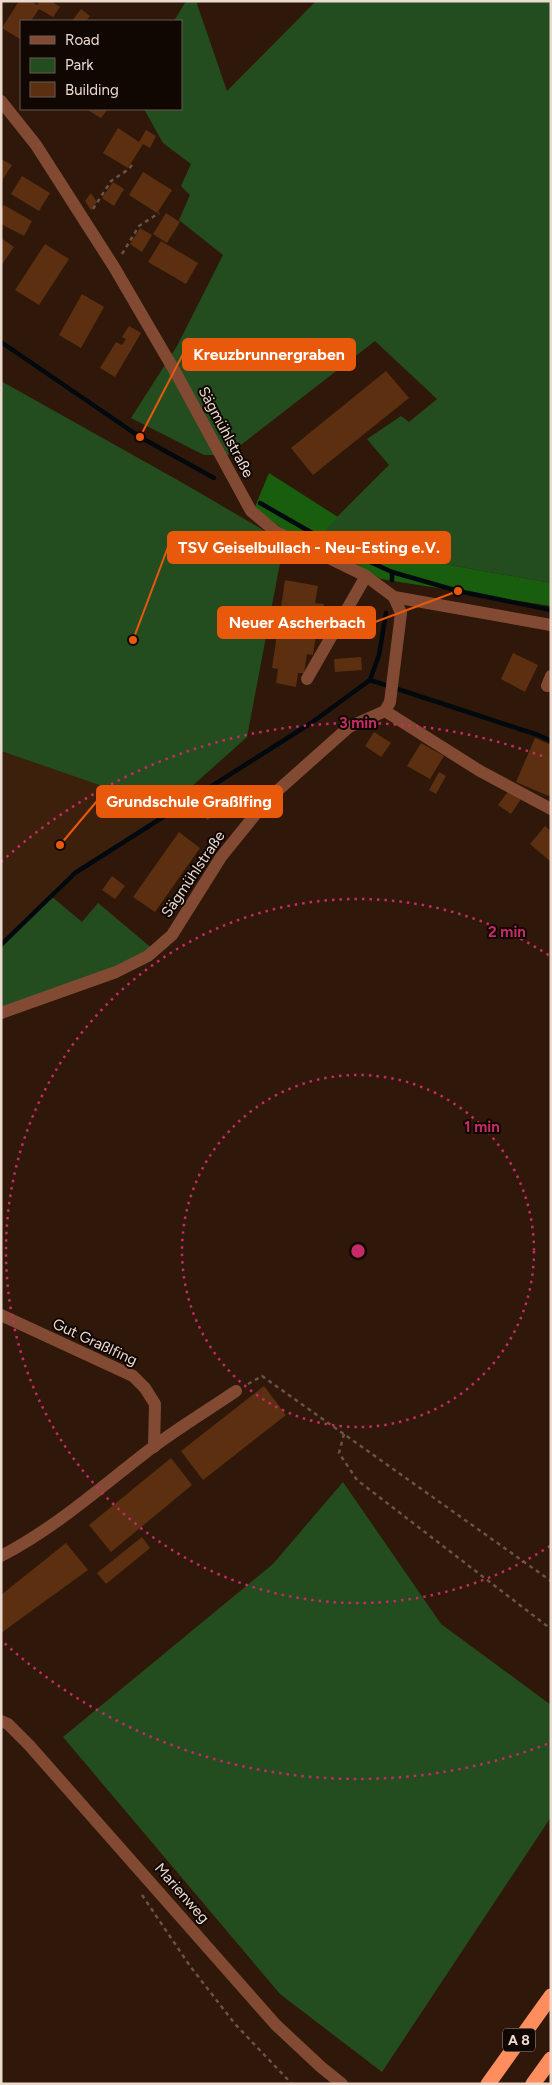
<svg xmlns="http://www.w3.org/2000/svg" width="552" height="2085" font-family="Figtree,sans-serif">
	<rect width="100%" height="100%" fill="#2f1809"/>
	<path fill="#3d200b" d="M1,751L163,807L164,817L75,873L1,945Z"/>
	<g fill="#244d1f">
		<path d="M186,1H196L227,91L316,1H551V583L366,550L324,530L389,465L367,439L401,416L409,422L437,399L375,341L228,455H204L131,418L177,346L223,255L179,220L190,195L181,186L191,164L163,143L144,109H181V21H174Z"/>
		<path d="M1,381L181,482L284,542L247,737L171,805L163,807L1,751Z"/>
		<path d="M51,896L82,922L98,903L154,950L1,1013V945Z"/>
		<path d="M343,1482L441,1624L551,1705V1817L382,2072L280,1994L63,1737L273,1564Z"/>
	</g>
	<path fill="#185e0e" d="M269,473L338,517L325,531L366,550L551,583V606L381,579L358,565L297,539L254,509Z"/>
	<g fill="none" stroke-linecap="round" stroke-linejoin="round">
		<g stroke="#00090e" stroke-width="4.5">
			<path d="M1,342L140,437L214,478"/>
			<path d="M260,503L321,538"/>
			<path d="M346,551L392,572"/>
			<path d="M392,580V572L458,591L551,610"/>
			<path d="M370,680L538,735L551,741"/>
			<path d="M1,945L75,873L311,723L370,680L379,655L386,613"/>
		</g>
	</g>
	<g fill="#5b2f0f">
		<path d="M19,1H31L37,5L40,1H51L60,7L53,17L39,9L31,21H21L20,39L2,28Z"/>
		<path d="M81,9L90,16L86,21H72Z"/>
		<path d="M86,109H108L101,118Z"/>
		<path d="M118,128L139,142L146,130L156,136L150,148L143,144L128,168L103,153Z"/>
		<path d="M1,159L12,165L1,182Z"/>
		<path d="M143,172L172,190L157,213L129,195Z"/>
		<path d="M22,176L50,193L39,211L11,194Z"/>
		<path d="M113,182L124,189L114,206L102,198Z"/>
		<path d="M91,193L97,202L91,210L85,201Z"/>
		<path d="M4,205L32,221L24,236L1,224V210Z"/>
		<path d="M166,213L180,222L167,243L153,234Z"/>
		<path d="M140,228L152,235L142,252L130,244Z"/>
		<path d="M1,238L14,247L1,266Z"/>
		<path d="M161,241L198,263L186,284L148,262Z"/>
		<path d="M45,244L69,259L39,305L15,290Z"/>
		<path d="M82,294L104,307L81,348L59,335Z"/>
		<path d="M129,326L141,333L115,377L100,368L116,342L122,345L126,339L122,337Z"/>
		<path d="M386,371L409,398L313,475L291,448Z"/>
		<path d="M285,580L318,586L315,603L324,604L321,621H318L313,655L307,654L304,673H298L296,687L276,683L278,669L272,668Z"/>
		<path d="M513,653L538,665L525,692L501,679Z"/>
		<path d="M361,657L362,670L335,672L334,659Z"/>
		<path d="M374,732L391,743L381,757L365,746Z"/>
		<path d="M535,738L551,745V797L516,782Z"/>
		<path d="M421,743L444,756L430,779L407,766Z"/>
		<path d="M439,772L446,776L436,794L429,790Z"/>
		<path d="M509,790L521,799L511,814L498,805Z"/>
		<path d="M219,794L227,806L207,820L199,808Z"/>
		<path d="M545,826L551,831V862L530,844Z"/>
		<path d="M179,832L200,848L155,912L133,897Z"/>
		<path d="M112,876L125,886L115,899L102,890Z"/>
		<path d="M264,1386L286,1415L203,1480L181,1451Z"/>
		<path d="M171,1458L192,1485L111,1552L89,1525Z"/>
		<path d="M142,1537L150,1548L106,1584L97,1573Z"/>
		<path d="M66,1543L88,1570L1,1633V1595Z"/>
	</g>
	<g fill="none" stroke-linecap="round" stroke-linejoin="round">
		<g stroke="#685346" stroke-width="2.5" stroke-dasharray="4 4" stroke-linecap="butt">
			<path d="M93,209L111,181L129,169L134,162"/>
			<path d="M122,254L139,226L159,213"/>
			<path d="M248,1384L262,1376L551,1581"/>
			<path d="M344,1434L339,1453L357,1480L551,1629"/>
			<path d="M142,1895L190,1966L235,2024L292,2084"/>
		</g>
		<g stroke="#834a33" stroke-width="12">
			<path d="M1,101L36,145L114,267L177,375L251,511L276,532L366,576L394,597L551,625"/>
			<path d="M307,679L366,576"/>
			<path d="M547,686L551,676"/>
			<path d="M385,711L480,771L551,809"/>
			<path d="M1,1013L116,972L148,956L172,935L221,857L267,800L349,727L385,711L390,702L401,613L394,597"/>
			<path d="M1,1315L133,1376L145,1388L155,1404L154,1447"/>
			<path d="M1,1556C57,1527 103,1485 153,1447C180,1427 208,1410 236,1391"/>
			<path d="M1,1721L8,1724L29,1745L276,2025L321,2067L342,2084"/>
		</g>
		<g stroke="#ff8d5e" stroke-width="15">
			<path d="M488,2084L551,1996"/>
			<path d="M533,2084L551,2059"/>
		</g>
	</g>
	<g fill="none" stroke="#c62b67" stroke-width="2.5" stroke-dasharray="2.5 5">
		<circle cx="358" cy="1251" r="176"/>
		<path d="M550 1546A352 352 0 1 1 550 956"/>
		<path d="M547 1744A528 528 0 0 1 1 1640M1 862A528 528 0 0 1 547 758"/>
	</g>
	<g text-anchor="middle" stroke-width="4" stroke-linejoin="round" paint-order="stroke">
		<rect fill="#100602" stroke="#a99a92" stroke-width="1" x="503" y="2028.5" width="32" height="23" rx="4"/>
		<g font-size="14" font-weight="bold" fill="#ebdad0">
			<text x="519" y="2045">A 8</text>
		</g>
		<g font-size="15" fill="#ebdad0" stroke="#100602">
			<text transform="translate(226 432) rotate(62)" y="5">Sägmühlstraße</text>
			<text transform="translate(193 874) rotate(-56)" y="5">Sägmühlstraße</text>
			<text transform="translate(95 1342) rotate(25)" y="5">Gut Graßlfing</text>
			<text transform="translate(182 1893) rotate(49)" y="5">Marienweg</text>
		</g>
	</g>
	<circle cx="358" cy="1251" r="8" fill="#c62b67" stroke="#100602" stroke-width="2.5"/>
	<g font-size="15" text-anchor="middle" font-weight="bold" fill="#c62b67" stroke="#100602" stroke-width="4" stroke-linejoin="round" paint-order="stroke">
		<text x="358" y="728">3 min</text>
		<text x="507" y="937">2 min</text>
		<text x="482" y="1132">1 min</text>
	</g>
	<path fill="none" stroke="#e8590c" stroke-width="2" d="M140 437L183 354M133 640L168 547M458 591L375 622M60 845L97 801"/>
	<g fill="#e8590c" stroke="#100602" stroke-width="2">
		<circle cx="140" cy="437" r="5"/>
		<circle cx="133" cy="640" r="5"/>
		<circle cx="458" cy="591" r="5"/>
		<circle cx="60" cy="845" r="5"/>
	</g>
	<g fill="#e8590c" stroke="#e8590c" stroke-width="2">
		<rect x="183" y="339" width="172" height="31" rx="5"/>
		<rect x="168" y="532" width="282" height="31" rx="5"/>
		<rect x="218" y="607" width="157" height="31" rx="5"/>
		<rect x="97" y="786" width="185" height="31" rx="5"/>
	</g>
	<g font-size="16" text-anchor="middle" font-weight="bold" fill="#fff">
		<text x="269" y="360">Kreuzbrunnergraben</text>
		<text x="309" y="553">TSV Geiselbullach - Neu-Esting e.V.</text>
		<text x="297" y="628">Neuer Ascherbach</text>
		<text x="189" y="807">Grundschule Graßlfing</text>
	</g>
	<rect width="552" height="2085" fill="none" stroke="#ebdad0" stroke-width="5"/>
	<rect x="20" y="20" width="162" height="90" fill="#100602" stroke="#685b54"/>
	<rect x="30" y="36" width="25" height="8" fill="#834a33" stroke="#685b54"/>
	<text x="65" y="45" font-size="15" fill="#ebdad0">Road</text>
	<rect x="30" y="58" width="25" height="15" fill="#244d1f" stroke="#685b54"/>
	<text x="65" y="70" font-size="15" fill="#ebdad0">Park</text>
	<rect x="30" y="82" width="25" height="15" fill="#5b2f0f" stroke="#685b54"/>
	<text x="65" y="95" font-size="15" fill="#ebdad0">Building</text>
</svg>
